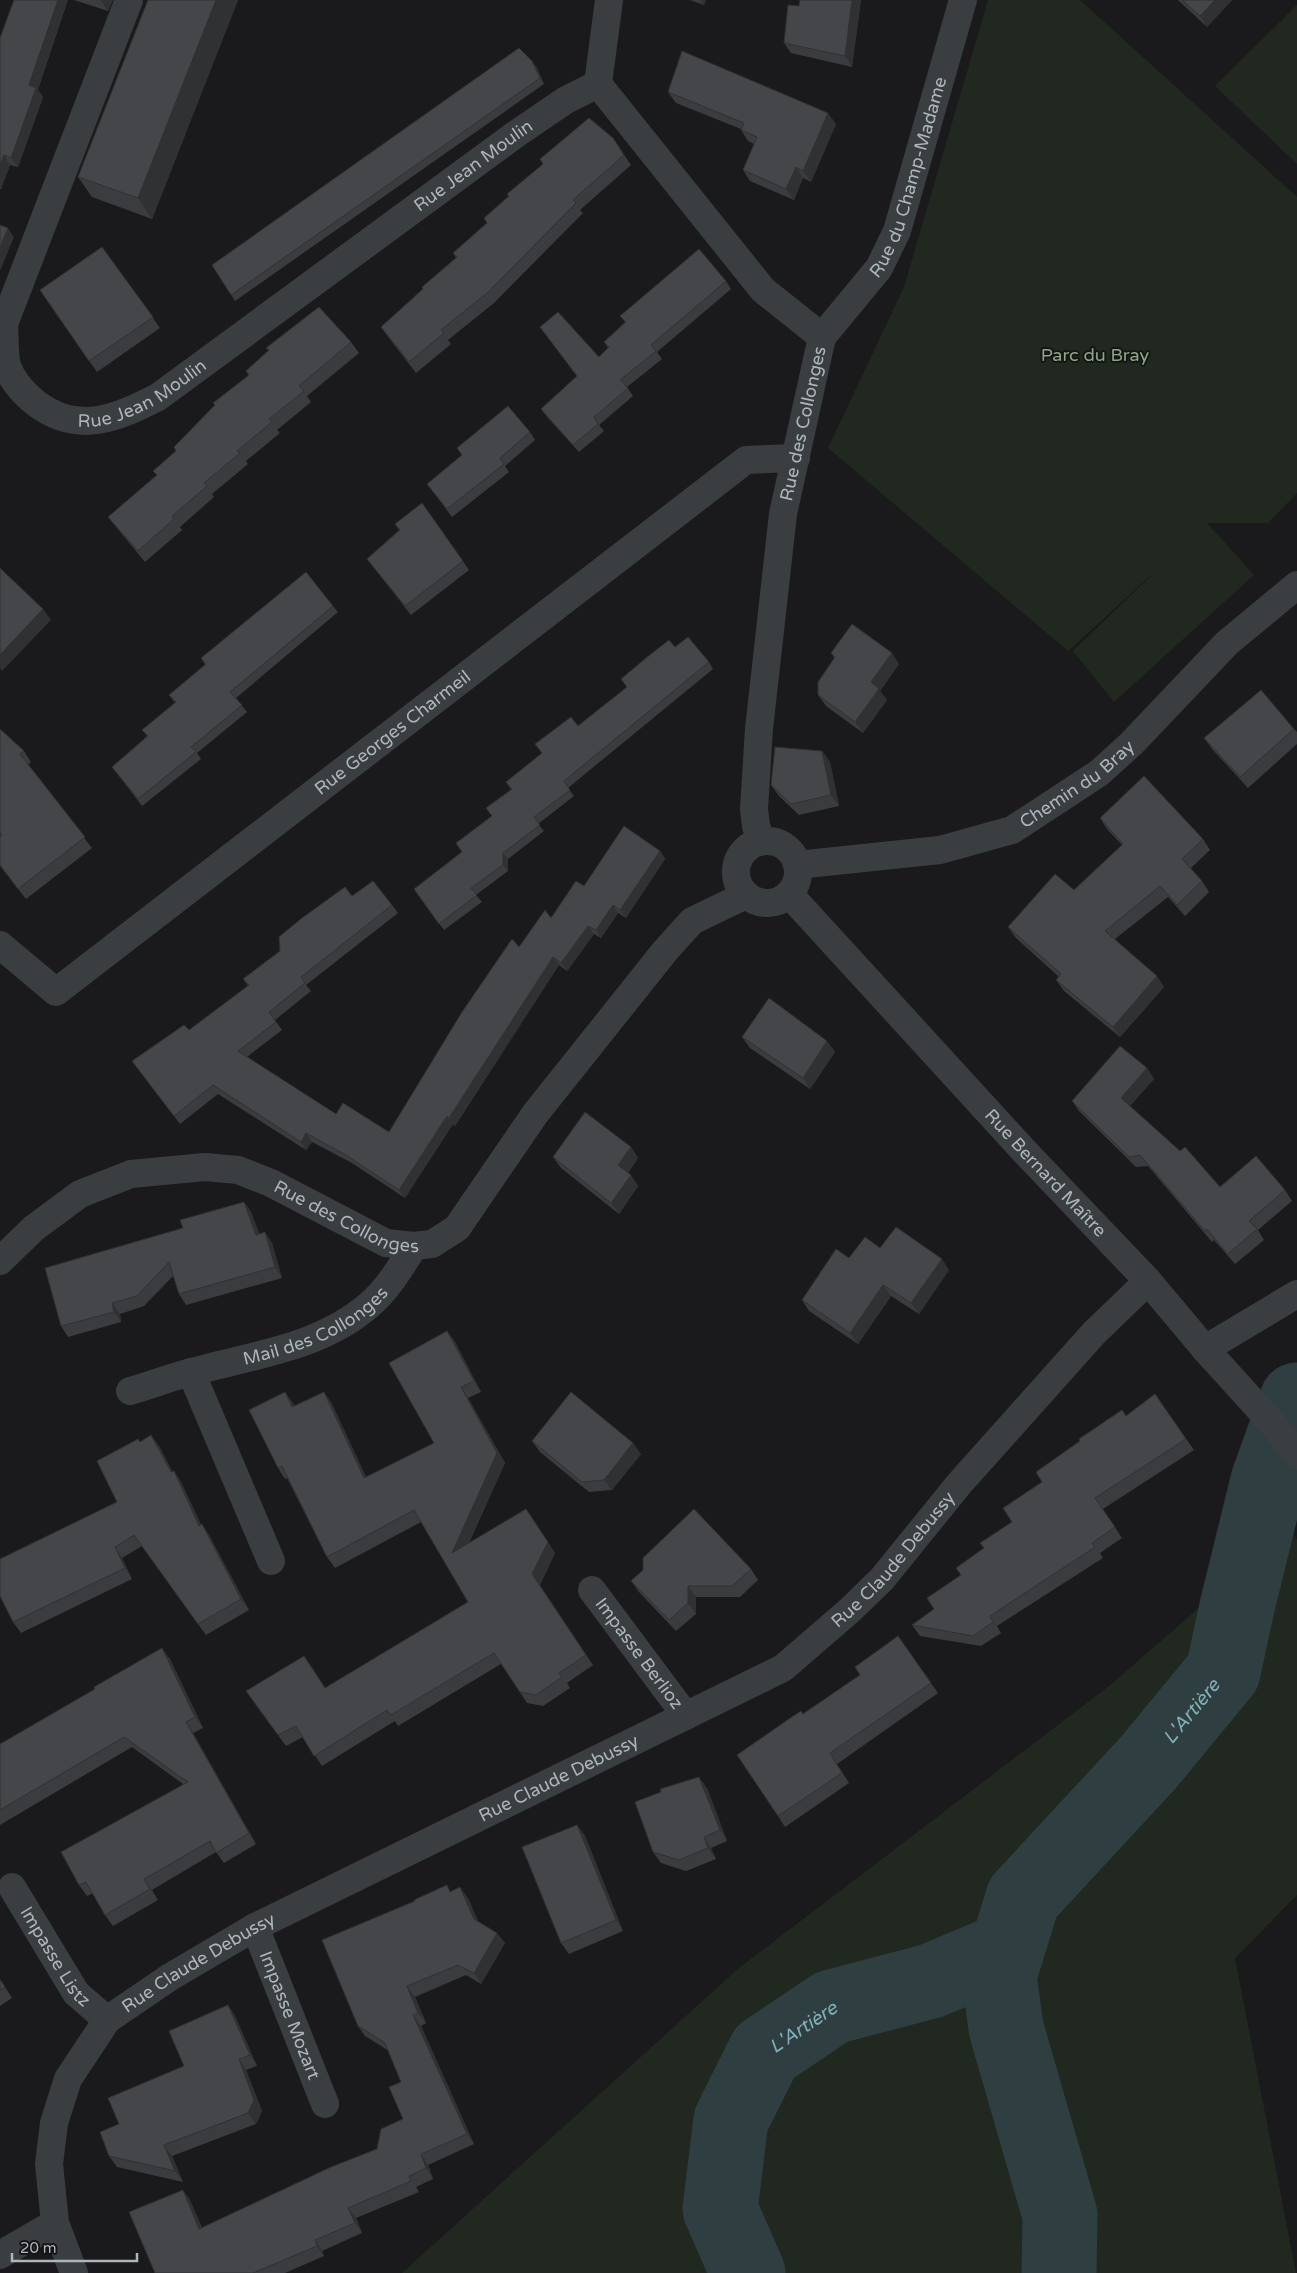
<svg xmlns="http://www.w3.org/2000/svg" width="1297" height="2273" font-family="'Varela Round',sans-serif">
	<rect width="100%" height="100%" fill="#1a1a1c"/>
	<g fill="#21281f">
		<path d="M988,0H1080L1297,197V493L1268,523H1207L1254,575L1114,702L1073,651L1161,566L1068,651L828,448L904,287Z"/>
		<path d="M1297,5V164L1215,86Z"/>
		<path d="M1290,1529L1297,1540V1895L1235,1958L1296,2273H402L739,1968L1109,1686Z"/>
	</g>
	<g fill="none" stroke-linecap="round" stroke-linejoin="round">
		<g stroke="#2f3f41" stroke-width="75">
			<path id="s1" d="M748,2273L720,2209L731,2120L765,2052L832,2007L931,1981L1007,1949"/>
			<path id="s2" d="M1059,2273L1060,2215L1006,2028L999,1976L1023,1898L1148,1763L1223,1672L1237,1607L1268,1481L1297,1400"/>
		</g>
		<g stroke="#3a3e41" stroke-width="28">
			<path id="s3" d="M129,0L4,324C5,338 4,354 7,366C13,383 24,394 37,404C79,435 117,418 158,397L516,134L566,100L598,84"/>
			<path d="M609,0L598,84L763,290L822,337"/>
			<path id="s4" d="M761,841L756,826L754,809L759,729L783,514L822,337L879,268L897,231L963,0"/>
			<circle cx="767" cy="872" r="31"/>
			<path id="s5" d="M797,865L940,850L1012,830L1099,773L1132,743L1227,643L1297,585"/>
			<path id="s6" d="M789,894L1026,1153L1148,1281L1205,1349L1275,1426L1297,1456"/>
			<path id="s7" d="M0,945L56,992L746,460L796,458"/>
			<path id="s8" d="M0,1261L34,1228L80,1194L131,1174L205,1167L238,1170L271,1183L386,1243L414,1246L432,1244L457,1228L535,1114L665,951L692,921L746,895"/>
			<path d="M1205,1349L1297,1294"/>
			<path d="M191,1372L271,1561"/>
			<path id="s9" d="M130,1391C151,1385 171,1377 192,1372C252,1355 319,1348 368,1306C387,1290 401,1267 414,1246"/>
			<path id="s10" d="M592,1590L686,1716"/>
			<path id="s11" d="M12,1887L76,1993L107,2020"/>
			<path id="s12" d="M255,1927L325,2104"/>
			<path d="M0,2255L55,2223"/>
			<path id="s13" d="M74,2273L55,2223L49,2164L54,2123L68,2079L107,2020L170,1977L255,1927L783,1668L849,1611L882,1579L959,1484L1094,1333L1148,1281"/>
		</g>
	</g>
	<g fill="#3a3c3f">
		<path d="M74,0H113L108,11Z"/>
		<path d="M148,0H238L152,219L92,197L78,177Z"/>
		<path d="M690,0H706L704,5Z"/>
		<path d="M800,0H861L852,67L791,53L784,43L799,6Z"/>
		<path d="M1178,0H1232L1207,27Z"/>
		<path d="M0,38L43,97L18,167L10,165L1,189H0Z"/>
		<path d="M536,66L544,84L235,301L212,265Z"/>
		<path d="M668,92L836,124L811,182L803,178L794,200L750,181L743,170L754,144L748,141L741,130V129L676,103Z"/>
		<path d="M613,138L631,165L580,210L583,213L494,303L448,340L451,344L416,373L388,337L381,327L423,289L456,258L453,253Z"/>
		<path d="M102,247L160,328L97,372L40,290Z"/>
		<path d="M726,281L731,289L657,352L662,359L627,387L633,396L599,425L604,431L579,452L547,417L541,409L608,348L604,342L625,322L620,316Z"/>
		<path d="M351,342L359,353L307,396L311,402L277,430L280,433L246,461L248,464L212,494L214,497L180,527L182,530L145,562L116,527L108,517L157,475L153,471L176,451L249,375L269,351L266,348Z"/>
		<path d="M530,432L535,440L505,466L509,472L452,517L427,484Z"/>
		<path d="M422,503L469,570L411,615L367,559L399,530L395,524Z"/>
		<path d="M333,606L338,612L236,698L247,712L197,753L201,759L142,806L112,767L147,736L142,730L175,703L169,695L205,665L201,658Z"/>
		<path d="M675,647L709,662L713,669L568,788L574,796L538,824L544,831L508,859V871L476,895L482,902L444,930L414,889L462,852L492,816L511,790L506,782L627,687Z"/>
		<path d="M831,653L899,664L880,691L887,700L863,733L826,706L818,695L834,658Z"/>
		<path d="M0,729L24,751L31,762L28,765L92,848L26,899L0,866Z"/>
		<path d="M1294,729L1297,732V744L1248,788L1212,749L1204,738Z"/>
		<path d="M822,751L830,762L839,806L799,815L779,796L771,785Z"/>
		<path d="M1100,818L1203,839L1210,850L1191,868L1202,881L1209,892L1185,916L1168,897L1115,939L1164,987L1120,1037L1064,991L1056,980L1059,977L1016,938L1008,927L1074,890L1122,845L1107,829Z"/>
		<path d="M660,851L665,859L626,918L618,913L601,938L594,934L567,971L559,965L455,1126L453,1124L405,1198L352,1163L312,1142L306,1150L218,1094L180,1124L132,1061L189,1030L248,986L243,979L352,896L392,905L398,913L306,985L311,991L275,1020L282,1030L247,1057L336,1114L389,1132L519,947L584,886Z"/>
		<path d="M742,1037L827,1041L835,1052L810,1089L750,1048Z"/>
		<path d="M1147,1068L1154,1079L1130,1106L1220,1187L1285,1190L1292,1201L1258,1230L1264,1240L1235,1264L1214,1240L1212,1242L1148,1166L1136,1167L1079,1111L1072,1101Z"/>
		<path d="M631,1147L638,1158L628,1173L638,1186L619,1214L561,1168L553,1157Z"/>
		<path d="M244,1202L251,1212L259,1234L272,1243L282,1278L186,1305L179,1294L173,1276L144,1306L120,1314L121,1322L68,1337L61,1326L183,1228Z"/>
		<path d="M880,1248L949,1270L919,1314L891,1296L858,1344L809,1311L802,1300L849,1258Z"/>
		<path d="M447,1331L455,1342L481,1392L468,1398L505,1463L469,1543L526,1509L555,1553L540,1585L593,1665L567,1683L570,1688L543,1706L527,1703L501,1664L398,1726L395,1721L322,1766L303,1737L286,1746L246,1691L312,1667L325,1688L468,1602L421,1522L335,1568L327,1557L287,1478L285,1479L278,1468L285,1392L294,1406L331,1402L366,1477L434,1443Z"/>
		<path d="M1155,1394L1194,1450L1103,1509L1122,1538L1100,1553L1103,1558L997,1626L1001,1633L981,1646L920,1636L912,1625L934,1609L961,1575L984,1548L1012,1522L1042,1482L1126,1416Z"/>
		<path d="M532,1441L641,1454L612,1490L589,1492L540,1452Z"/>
		<path d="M140,1442L159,1446L172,1471H174L181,1482L201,1525L209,1535L249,1610L206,1635L142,1546L122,1558L132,1579L21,1633L13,1622L117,1502Z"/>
		<path d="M751,1569L758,1580L740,1597H696V1614L676,1631L639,1592L631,1581Z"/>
		<path d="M898,1636L938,1693L837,1764L849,1783L785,1827L778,1816L803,1714L860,1675Z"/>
		<path d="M170,1659L203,1728L193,1733L256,1844L224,1863L216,1852L152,1890L158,1900L113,1926L105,1915L93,1893L87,1896L79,1885L183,1784L132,1747L0,1825V1744Z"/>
		<path d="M707,1788L727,1841L711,1848L716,1859L686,1871L661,1863L653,1852Z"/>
		<path d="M577,1825L585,1836L623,1931L569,1954L561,1943Z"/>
		<path d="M452,1891L468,1898L478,1922L505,1943L481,1984L466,1975L415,1997L426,2023L421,2026L474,2144L428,2165L433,2179L416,2187L419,2192L356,2218L362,2233L322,2251L324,2256L285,2273H155L183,2190L190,2200L202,2228L377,2149L403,2119L401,2082L389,2051L365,2036L358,2026L415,1901Z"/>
		<path d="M0,1979L12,1998L0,2006Z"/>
		<path d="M228,2005L235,2016L257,2066L246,2070L262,2111L256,2124L172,2156L183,2182L117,2167L109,2156L119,2124L184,2066Z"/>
	</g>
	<g fill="#303133">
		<path d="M58,0H68L38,90L43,97L18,167L11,158L29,85Z"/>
		<path d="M102,0H113L108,11L101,1Z"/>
		<path d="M216,0H238L152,219L138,198Z"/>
		<path d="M700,0H706L704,5Z"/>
		<path d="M852,0H861L852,67L845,56Z"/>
		<path d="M1215,0H1232L1207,27L1200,16Z"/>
		<path d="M532,61L536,66L544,84L540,78Z"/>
		<path d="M828,113L836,124L811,182L803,171Z"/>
		<path d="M4,155L10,165L1,189L0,187V165Z"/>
		<path d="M796,167L803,178L794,200L786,189Z"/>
		<path d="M8,228L14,237L0,271V248Z"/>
		<path d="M43,609L51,620L2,671L0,668V655Z"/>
		<path d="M892,653L899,664L880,691L887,700L863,733L855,722L871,682Z"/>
		<path d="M822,751L830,762L839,806L831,795Z"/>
		<path d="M660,851L665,859L626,918L620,910Z"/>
		<path d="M503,853L508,859V871L503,865Z"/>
		<path d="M613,905L618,913L601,938L596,930Z"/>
		<path d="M588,926L594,934L567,971L561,963Z"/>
		<path d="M553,957L559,965L455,1126L449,1118Z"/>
		<path d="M1157,976L1164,987L1120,1037L1113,1027Z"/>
		<path d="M827,1041L835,1052L810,1089L803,1078Z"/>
		<path d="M1147,1068L1154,1079L1128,1108L1121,1098Z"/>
		<path d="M447,1116L453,1124L405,1198L399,1190Z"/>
		<path d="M306,1133L312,1142L306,1150L301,1142Z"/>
		<path d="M631,1147L638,1158L626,1176L618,1165Z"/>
		<path d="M631,1175L638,1186L619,1214L611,1203Z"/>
		<path d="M244,1202L251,1212L264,1245L256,1235Z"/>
		<path d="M265,1232L272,1243L282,1278L275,1267Z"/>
		<path d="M942,1259L949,1270L919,1314L911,1303Z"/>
		<path d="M883,1285L891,1296L858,1344L850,1333Z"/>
		<path d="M112,1303L120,1314L121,1322L114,1312Z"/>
		<path d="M447,1331L455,1342L481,1392L474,1381Z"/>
		<path d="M461,1387L468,1398L505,1463L459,1564L452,1553Z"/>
		<path d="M285,1392L293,1403L300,1418L292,1407Z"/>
		<path d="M324,1392L331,1402L371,1488L364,1478Z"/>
		<path d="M151,1435L159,1446L178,1483L171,1472Z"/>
		<path d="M633,1443L641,1454L612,1490L604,1480Z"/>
		<path d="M174,1471L181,1482L207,1537L199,1526Z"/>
		<path d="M526,1509L555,1553L540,1585L593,1665L532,1574Z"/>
		<path d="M202,1524L209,1535L249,1610L241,1599Z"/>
		<path d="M115,1547L122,1558L132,1579L125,1568Z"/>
		<path d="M688,1586L696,1597V1614L688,1603Z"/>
		<path d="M162,1648L170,1659L203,1728L195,1717Z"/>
		<path d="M186,1722L193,1733L256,1844L249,1833Z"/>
		<path d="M830,1753L837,1764L849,1783L842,1773Z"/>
		<path d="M699,1777L707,1788L727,1841L720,1830Z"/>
		<path d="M577,1825L585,1836L623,1931L616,1920Z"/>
		<path d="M704,1837L711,1848L716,1859L708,1848Z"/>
		<path d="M144,1879L152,1890L158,1900L150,1889Z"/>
		<path d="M460,1887L468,1898L482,1930L474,1919Z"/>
		<path d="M497,1933L505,1943L481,1984L474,1973Z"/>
		<path d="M407,1986L415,1997L426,2023L418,2013Z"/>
		<path d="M228,2005L235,2016L257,2066L250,2055Z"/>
		<path d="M413,2015L421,2026L474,2144L467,2134Z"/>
		<path d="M239,2059L246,2070L262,2111L256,2124L248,2113Z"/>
		<path d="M164,2145L172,2156L183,2182L175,2171Z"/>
		<path d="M421,2154L428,2165L433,2179L426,2168Z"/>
		<path d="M183,2190L190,2200L207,2240L199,2229Z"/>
		<path d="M348,2208L356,2218L362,2233L355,2223Z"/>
		<path d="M315,2240L322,2251L324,2256L317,2246Z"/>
	</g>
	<g fill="#444649" stroke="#303133">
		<path d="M14,0H58L29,85L36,88L11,158L4,155L0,165V38Z"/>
		<path d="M148,0H216L138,198L78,177Z"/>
		<path d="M800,0H852L845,56L784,43L788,5L799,6Z"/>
		<path d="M1182,0H1215L1200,16Z"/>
		<path d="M519,48L532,61L540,78L231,295L212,265Z"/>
		<path d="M682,51L828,113L803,171L796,167L786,189L743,170L757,137L741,130L744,123L668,92Z"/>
		<path d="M589,118L613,138L624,155L573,200L576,203L487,293L441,330L444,333L409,362L381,327L423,289L422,287L457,257L453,253L487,223L484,218L509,196L507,194L543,164L540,159Z"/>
		<path d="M0,225L8,228L0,248Z"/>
		<path d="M102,247L153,317L89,361L40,290Z"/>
		<path d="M699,249L726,281L651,345L656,351L620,380L628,388L594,417L598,424L573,445L541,409L577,376L540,327L558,312L599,357L609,347L604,342L626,322L620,316Z"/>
		<path d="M319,307L351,342L299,386L304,391L269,419L272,422L237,451L240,453L204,483L207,486L172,516L174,519L138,551L108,517L157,475L153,471L176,451L174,447L215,405L213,403L249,375L246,371L269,350L266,348Z"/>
		<path d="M508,406L530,432L500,458L504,464L447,509L427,484L462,455L457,448Z"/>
		<path d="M422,503L463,561L405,606L367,559L400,530L395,524Z"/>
		<path d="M0,568L43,609L0,655Z"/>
		<path d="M306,572L333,606L230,692L242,705L191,747L196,752L138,799L112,767L148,736L142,730L176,702L169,695L206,664L201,658Z"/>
		<path d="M852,624L892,653L871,682L879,689L855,722L818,695V682L835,657L831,653Z"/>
		<path d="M688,637L709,662L564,781L570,790L534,817L540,825L503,853V865L471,888L477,895L439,924L414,889L462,852L456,843L492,816L486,808L512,789L506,782L542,753L535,744L571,717L578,726L627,687L621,679L646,658L669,640L675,647Z"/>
		<path d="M1261,690L1294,729L1240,777L1204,738Z"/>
		<path d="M0,729L24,751L20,754L85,837L18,889L0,865V837L2,835L0,832Z"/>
		<path d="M775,747L822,751L831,795L791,804L771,785Z"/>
		<path d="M1144,776L1203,839L1182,859L1202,881L1177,905L1160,886L1105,931L1157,976L1113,1027L1056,980L1061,974L1008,927L1055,874L1074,890L1123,844L1100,818Z"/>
		<path d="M624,826L660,851L620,910L613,905L596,930L588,926L561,963L553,957L449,1118L447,1116L399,1190L346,1155L306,1133L301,1142L213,1085L174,1116L132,1061L184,1025L189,1030L249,985L243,979L280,951L279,937L302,918L345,887L352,896L373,881L392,905L301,977L305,983L269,1012L276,1022L238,1051L336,1114L343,1103L389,1132L462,1012L512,939L519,947L545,910L551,918L576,881L584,886Z"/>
		<path d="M769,998L827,1041L803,1078L742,1037Z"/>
		<path d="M1120,1046L1147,1068L1121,1098L1180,1151L1185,1147L1220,1187L1256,1156L1285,1190L1249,1221L1257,1229L1228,1254L1207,1229L1205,1231L1140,1155L1129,1157L1072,1101Z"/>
		<path d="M585,1112L631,1147L618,1165L631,1175L611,1203L553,1157Z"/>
		<path d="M244,1202L256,1235L265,1232L275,1267L179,1294L169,1262L137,1296L112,1303L114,1312L61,1326L45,1268L183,1228L180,1220Z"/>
		<path d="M896,1227L942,1259L911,1303L883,1285L850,1333L802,1300L836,1249L849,1258L865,1237L880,1248Z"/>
		<path d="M447,1331L474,1381L461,1387L497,1453L452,1553L526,1509L548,1542L532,1574L586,1655L559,1673L562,1677L536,1695L520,1692L494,1653L391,1715L387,1710L314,1756L296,1726L278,1735L246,1691L304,1656L325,1688L468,1602L414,1510L327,1557L282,1466L278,1468L249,1410L285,1392L292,1407L324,1392L364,1478L434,1443L389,1363Z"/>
		<path d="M571,1392L633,1443L604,1480L582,1482L532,1441Z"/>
		<path d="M1155,1394L1186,1439L1095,1498L1115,1527L1092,1543L1095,1547L990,1616L993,1622L973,1636L912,1625L934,1609L927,1598L961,1575L956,1568L984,1548L980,1543L1012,1522L1003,1508L1042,1482L1036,1472L1080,1441L1079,1439L1122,1410L1126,1416Z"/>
		<path d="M151,1435L171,1472L174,1471L199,1526L202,1524L241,1599L198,1624L134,1535L115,1547L125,1568L13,1622L0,1596V1559L117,1502L97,1461L138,1439L140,1442Z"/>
		<path d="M694,1509L751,1569L732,1586H688V1603L669,1620L631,1581L643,1570V1558Z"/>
		<path d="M898,1636L931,1683L830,1753L842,1773L778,1816L737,1755L786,1721L801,1711L803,1714L860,1675L855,1667Z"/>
		<path d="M162,1648L195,1717L186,1722L249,1833L216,1853L210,1841L144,1879L150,1889L105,1915L86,1882L79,1885L61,1852L188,1782L124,1737L0,1810V1744L95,1689L94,1687Z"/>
		<path d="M699,1777L720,1830L704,1837L708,1848L679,1860L653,1852L635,1802L661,1792L660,1789Z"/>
		<path d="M577,1825L616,1920L561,1943L522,1847Z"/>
		<path d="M447,1885L450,1892L460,1887L474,1919L497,1933L474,1973L458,1965L407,1986L418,2013L413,2015L467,2134L421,2154L426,2168L409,2176L411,2181L348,2208L355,2223L315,2240L317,2246L253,2273H155L129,2212L183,2190L199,2229L331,2167L377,2149L381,2129L403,2119L389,2087L401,2082L385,2043L358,2026L322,1940L415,1901L414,1900Z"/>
		<path d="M0,1980L5,1987L0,1990Z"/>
		<path d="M228,2005L250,2055L239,2059L254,2100L248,2113L164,2145L175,2171L109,2156L100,2132L119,2124L108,2098L184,2066L169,2031Z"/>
	</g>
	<g text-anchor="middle" stroke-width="4" stroke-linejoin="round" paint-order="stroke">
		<g font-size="18" fill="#acb6bc" stroke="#151517">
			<text dy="6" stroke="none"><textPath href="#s3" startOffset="959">Rue Jean Moulin</textPath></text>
			<text dy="6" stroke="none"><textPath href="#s4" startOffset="696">Rue du Champ-Madame</textPath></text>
			<text dy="6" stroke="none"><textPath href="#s3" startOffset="554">Rue Jean Moulin</textPath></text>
			<text dy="6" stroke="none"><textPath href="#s4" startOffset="422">Rue des Collonges</textPath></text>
			<text dy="6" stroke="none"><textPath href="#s7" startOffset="498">Rue Georges Charmeil</textPath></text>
			<text dy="6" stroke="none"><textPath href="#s5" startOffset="298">Chemin du Bray</textPath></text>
			<text dy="6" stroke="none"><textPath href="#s6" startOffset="379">Rue Bernard Maître</textPath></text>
			<text dy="6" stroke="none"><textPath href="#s8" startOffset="386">Rue des Collonges</textPath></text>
			<text dy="6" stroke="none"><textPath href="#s9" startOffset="198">Mail des Collonges</textPath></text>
			<text dy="6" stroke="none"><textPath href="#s13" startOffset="1189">Rue Claude Debussy</textPath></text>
			<text dy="6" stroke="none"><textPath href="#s10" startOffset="79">Impasse Berlioz</textPath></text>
			<text dy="6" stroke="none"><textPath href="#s13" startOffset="784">Rue Claude Debussy</textPath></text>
			<text dy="6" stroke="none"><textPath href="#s11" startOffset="82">Impasse Listz</textPath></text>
			<text dy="6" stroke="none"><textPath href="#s13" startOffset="379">Rue Claude Debussy</textPath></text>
			<text dy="6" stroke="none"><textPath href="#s12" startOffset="95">Impasse Mozart</textPath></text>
		</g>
		<g font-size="18" fill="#8ca882" stroke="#151517">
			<text x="1095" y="361">Parc du Bray</text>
		</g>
		<g font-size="19" font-style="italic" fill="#82b0b8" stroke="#151517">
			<text dy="7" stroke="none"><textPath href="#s2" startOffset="638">L'Artière</textPath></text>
			<text dy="7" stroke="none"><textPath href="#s1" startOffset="281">L'Artière</textPath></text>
		</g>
	</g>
	<path d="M12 2253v8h125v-8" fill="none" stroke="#acb6bc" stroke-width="2.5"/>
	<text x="20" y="2253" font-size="15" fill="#acb6bc" stroke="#151517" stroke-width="4" paint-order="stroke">20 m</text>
</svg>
